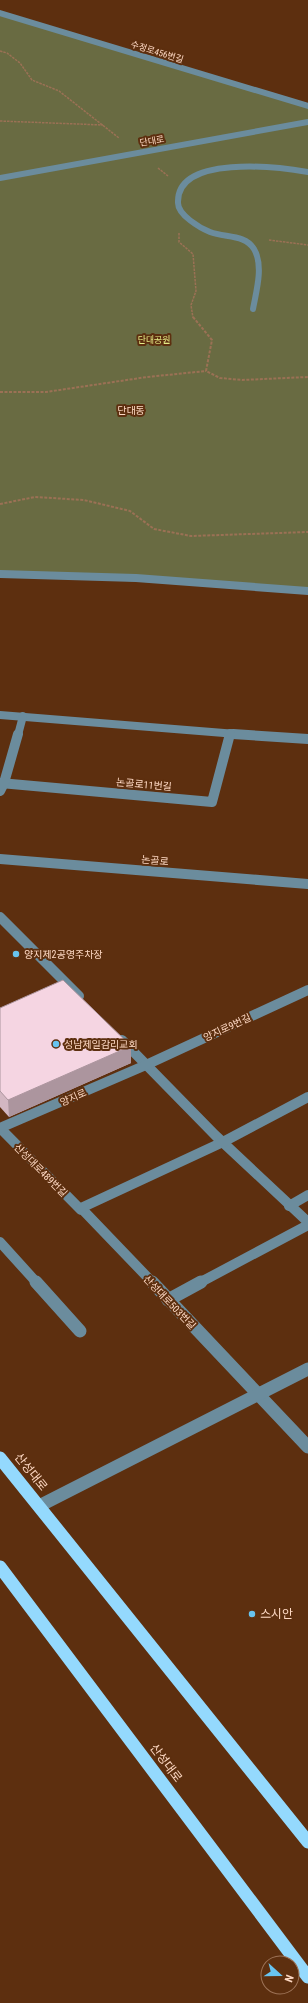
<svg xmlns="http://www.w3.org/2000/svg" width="308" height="2003" font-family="'Roboto Condensed','Noto Sans KR',sans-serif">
	<rect width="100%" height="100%" fill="#5d2f0f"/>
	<path fill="#696b42" d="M0,13L308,106V591L0,574Z"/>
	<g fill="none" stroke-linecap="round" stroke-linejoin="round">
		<g stroke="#9b7155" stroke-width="1.5" stroke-dasharray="2.5 1" stroke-linecap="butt">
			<path d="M0,51L7,53L20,63L32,80L59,91L119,138"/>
			<path d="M0,121L103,125"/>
			<path d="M158,168L168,176"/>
			<path d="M179,233V242L193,254L196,291L191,305L193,318"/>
			<path d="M269,240L308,245"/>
		</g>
		<g stroke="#9b7155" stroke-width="2" stroke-dasharray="3 1.5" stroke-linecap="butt">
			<path d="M193,317L212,340L206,371L220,378L242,380L308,377"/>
			<path d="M0,392H46L147,377L206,371"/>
			<path d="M0,504L35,497L84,500L130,511L154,529L191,536L308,532"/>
		</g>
		<g stroke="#6b8c9d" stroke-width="6">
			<path d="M0,13L308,106"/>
			<path d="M0,178L308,122"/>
			<path d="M253,309C256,292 264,266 254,249C245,234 225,238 210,232C200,228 178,215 178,203C176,154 279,167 308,172"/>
		</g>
		<g stroke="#6b8c9d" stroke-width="8">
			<path d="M0,574L136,578L308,591"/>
			<path d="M0,715L249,735"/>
			<path d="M18,735L23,716"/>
		</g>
		<g stroke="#6b8c9d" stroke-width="10">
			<path d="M233,734L308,739"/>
			<path d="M0,783L212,802L230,734"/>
			<path d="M0,791L4,783L18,734"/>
			<path d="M0,859L308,884"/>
			<path d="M0,917L79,996"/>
			<path d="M122,1040L215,1135L308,1222"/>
			<path d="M0,1128L81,1210V1208L153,1283"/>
			<path d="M0,1128L146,1065L308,990"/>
			<path d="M289,1206L308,1195"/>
			<path d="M81,1208L223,1142L308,1097"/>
			<path d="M0,1242L37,1283"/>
			<path d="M199,1283L308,1225"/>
		</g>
		<g stroke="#6b8c9d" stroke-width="13">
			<path d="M36,1282L80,1331"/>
			<path d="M152,1282L308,1447"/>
			<path d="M168,1300L201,1282"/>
			<path d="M39,1506L308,1369"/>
		</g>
		<g stroke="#94d9fd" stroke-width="13">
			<path d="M0,1458L308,1842"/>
			<path d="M0,1567L308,1977"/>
		</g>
	</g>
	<path fill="#d3b7c2" d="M0,1008L131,1046V1063L9,1117L0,1107Z"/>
	<path fill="#ac959e" d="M131,1046V1063L9,1117L8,1100Z"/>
	<path fill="#f5d5e2" stroke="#ac959e" d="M63,980L131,1046L8,1100L0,1091V1008Z"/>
	<g fill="#68c4f0" stroke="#5d2f0f" stroke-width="1.5">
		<circle cx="16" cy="954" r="4"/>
		<circle cx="56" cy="1044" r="4"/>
		<circle cx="252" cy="1614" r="4"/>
	</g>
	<g text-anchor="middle" stroke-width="4" stroke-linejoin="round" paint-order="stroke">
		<g font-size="9" fill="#fed9c4" stroke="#5d2f0f">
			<text transform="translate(157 52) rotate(17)" y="3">수정로456번길</text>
			<text transform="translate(152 141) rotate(-10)" y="3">단대로</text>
		</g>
		<g font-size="9" fill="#e5eb87" stroke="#5d2f0f">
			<text x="154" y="343">단대공원</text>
		</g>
		<g font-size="10" fill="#fed9c4" stroke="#5d2f0f">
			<text x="131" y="414">단대동</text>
		</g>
		<g font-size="10" fill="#fed9c4" stroke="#5d2f0f">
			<text transform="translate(144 784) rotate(5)" y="4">논골로11번길</text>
			<text transform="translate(155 860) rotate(5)" y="4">논골로</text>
			<text transform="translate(227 1027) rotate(-25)" y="4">양지로9번길</text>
			<text transform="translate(73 1097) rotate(-24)" y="4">양지로</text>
			<text transform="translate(41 1170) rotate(45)" y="4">산성대로489번길</text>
			<text transform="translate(170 1302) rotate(46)" y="4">산성대로503번길</text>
		</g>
		<g font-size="10" fill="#fed9c4" stroke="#5d2f0f" text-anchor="start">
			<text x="24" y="958">양지제2공영주차장</text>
			<text x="64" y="1048">성남제일감리교회</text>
		</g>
		<g font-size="12" fill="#fed9c4" stroke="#5d2f0f">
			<text transform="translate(31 1472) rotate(51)" y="4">산성대로</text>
			<text transform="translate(166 1763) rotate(53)" y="4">산성대로</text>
		</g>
		<g font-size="12" fill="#fed9c4" stroke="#5d2f0f" text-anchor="start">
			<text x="260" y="1618">스시안</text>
		</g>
	</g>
	<g transform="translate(280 1975) rotate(111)"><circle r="19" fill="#5d2f0f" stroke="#9d7357"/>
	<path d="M0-3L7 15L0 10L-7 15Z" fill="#68c4f0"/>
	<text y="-6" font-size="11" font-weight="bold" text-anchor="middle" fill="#fed9c4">N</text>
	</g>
</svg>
